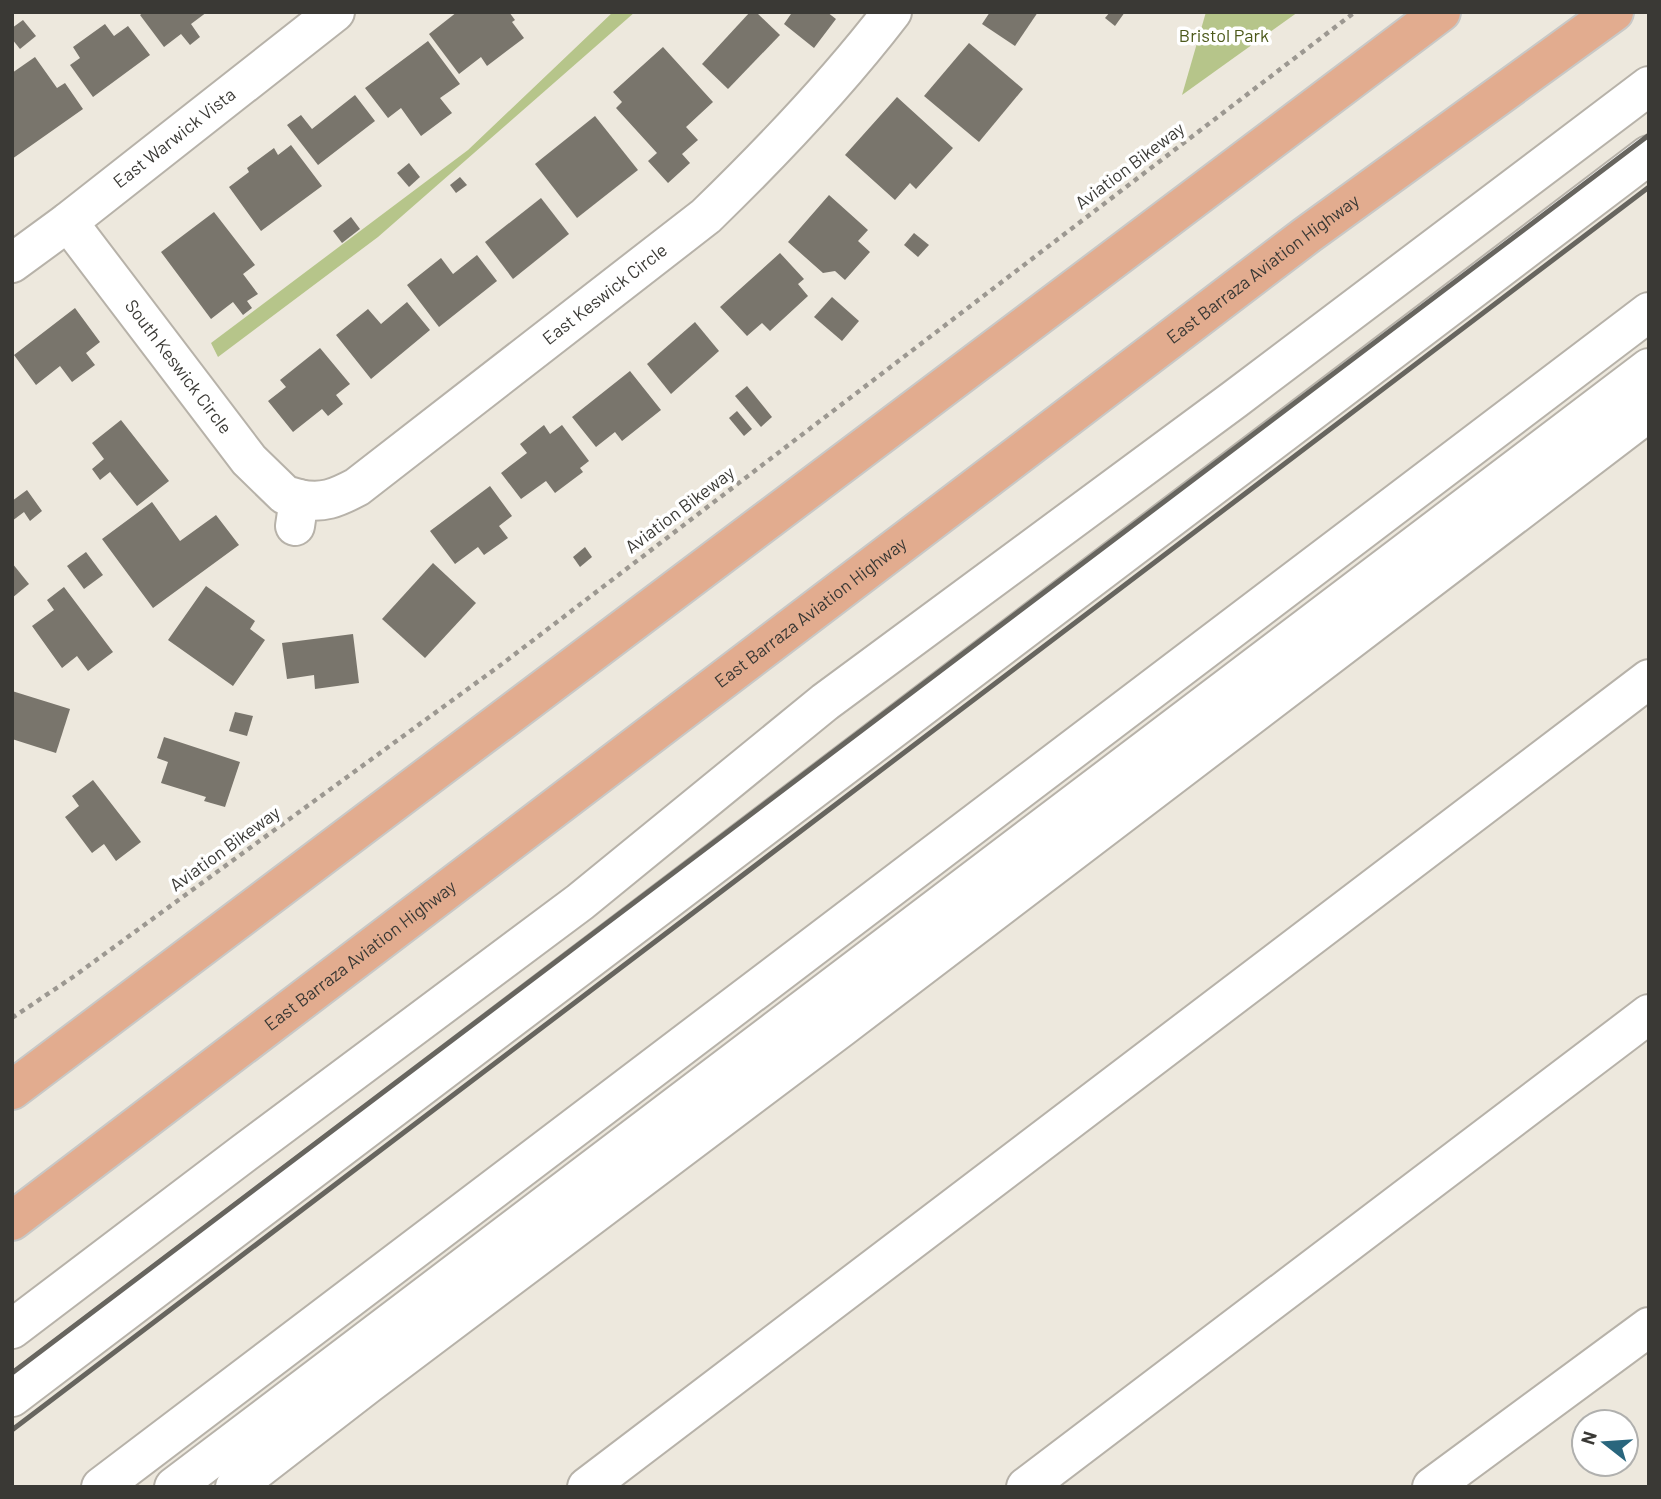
<svg xmlns="http://www.w3.org/2000/svg" width="1661" height="1499" font-family="Barlow,sans-serif">
	<rect width="100%" height="100%" fill="#ede8dd"/>
	<g fill="#b6c58a">
		<path d="M613,12H635L378,237L218,357L211,343L468,150Z"/>
		<path d="M1206,12H1298L1182,95Z"/>
	</g>
	<g fill="#79756c">
		<path d="M144,12H207L191,24L200,37L190,45L181,34L164,47L140,15Z"/>
		<path d="M457,12H509L515,20L512,22L524,38L487,66L481,57L459,74L429,34Z"/>
		<path d="M750,12H756L780,35L728,89L702,64Z"/>
		<path d="M789,12H827L836,19L814,48L784,24L791,14Z"/>
		<path d="M990,12H1038L1015,46L982,24Z"/>
		<path d="M1110,12H1125L1115,26L1105,18Z"/>
		<path d="M23,20L36,36L20,49L12,39V28Z"/>
		<path d="M105,24L114,36L128,26L150,55L93,97L70,65L80,58L73,47Z"/>
		<path d="M428,41L460,84L440,98L452,113L421,136L401,108L388,118L365,88Z"/>
		<path d="M969,43L1023,89L979,142L924,96Z"/>
		<path d="M663,47L713,102L686,127L698,140L682,154L690,163L668,183L648,161L657,153L616,108L622,102L613,92Z"/>
		<path d="M35,57L57,88L65,83L83,109L12,159V73Z"/>
		<path d="M355,95L375,121L318,165L287,125L301,115L312,129Z"/>
		<path d="M897,97L953,148L916,189L910,183L895,200L845,155Z"/>
		<path d="M595,116L638,170L577,218L535,164Z"/>
		<path d="M291,145L322,186L261,231L229,187L249,172L247,168L274,148L278,155Z"/>
		<path d="M409,163L420,177L409,187L397,173Z"/>
		<path d="M460,177L467,185L456,193L450,185Z"/>
		<path d="M829,195L868,230L858,241L870,252L845,280L835,271L823,273L788,242Z"/>
		<path d="M541,198L569,234L513,279L485,242Z"/>
		<path d="M214,212L255,265L243,274L258,294L247,301L252,308L243,315L233,302L211,319L161,252Z"/>
		<path d="M351,217L360,229L342,243L333,231Z"/>
		<path d="M914,233L929,245L918,257L904,245Z"/>
		<path d="M780,253L804,279L798,284L808,296L770,331L762,323L747,336L720,307Z"/>
		<path d="M477,255L497,281L439,327L407,285L441,258L453,274Z"/>
		<path d="M832,297L859,321L842,341L814,317Z"/>
		<path d="M407,302L430,330L371,379L336,335L368,309L381,324Z"/>
		<path d="M75,308L100,342L86,353L95,365L72,382L60,366L36,385L14,355Z"/>
		<path d="M695,322L719,351L671,394L647,364Z"/>
		<path d="M320,348L350,384L336,395L343,404L328,416L322,409L293,432L268,401L286,387L280,380Z"/>
		<path d="M630,371L661,410L622,441L615,432L596,447L572,417Z"/>
		<path d="M747,386L772,417L761,427L735,396Z"/>
		<path d="M737,411L752,429L744,436L729,418Z"/>
		<path d="M121,420L169,481L137,506L110,472L100,480L92,469L104,459L92,443Z"/>
		<path d="M544,425L550,434L562,425L589,461L580,468L583,472L555,493L546,481L521,499L501,473L527,453L520,444Z"/>
		<path d="M490,486L512,516L499,526L508,538L484,555L478,547L455,564L430,531Z"/>
		<path d="M27,490L42,511L30,521L24,512L12,521V501Z"/>
		<path d="M152,502L180,541L216,515L239,545L153,608L102,539Z"/>
		<path d="M585,547L592,557L580,567L573,557Z"/>
		<path d="M86,552L103,575L84,589L67,566Z"/>
		<path d="M12,563L29,584L12,598Z"/>
		<path d="M433,563L476,603L425,658L382,619Z"/>
		<path d="M206,586L255,621L250,629L265,640L233,686L168,640Z"/>
		<path d="M64,587L113,652L88,671L77,656L62,668L32,626L54,610L47,600Z"/>
		<path d="M353,634L359,683L315,689L314,675L287,679L282,643Z"/>
		<path d="M12,691L70,709L56,753L12,739Z"/>
		<path d="M235,712L253,716L247,736L229,731Z"/>
		<path d="M164,737L240,762L225,807L204,801L206,797L161,783L168,762L157,758Z"/>
		<path d="M93,780L141,842L116,861L104,844L92,853L65,817L79,806L72,796Z"/>
	</g>
	<g fill="none" stroke-linecap="round" stroke-linejoin="round">
		<defs>
			<g id="minor">
				<path id="s1" d="M68,222L249,460L285,495L299,499"/>
				<path id="s2" d="M12,263L68,222L335,12"/>
				<path id="s3" d="M295,526L299,499C323,504 336,498 357,487L706,216C772,152 836,85 892,12"/>
				<path d="M12,1329L244,1153L580,902L825,702L1235,399L1649,86"/>
				<path d="M12,1397L1649,155"/>
				<path d="M101,1487L1649,312"/>
				<path d="M174,1487L1649,368"/>
				<path d="M235,1487L368,1384L842,1027L1649,412"/>
				<path d="M587,1487L1649,679"/>
				<path d="M1026,1487L1649,1014"/>
				<path d="M1432,1487L1649,1327"/>
			</g>
			<g id="major">
				<path d="M12,1090L1441,12"/>
				<path id="s4" d="M12,1221L1307,235L1614,12"/>
			</g>
		</defs>
		<use href="#minor" stroke="#b7b2a9" stroke-width="42"/>
		<use href="#major" stroke="#c8c8c6" stroke-width="42"/>
		<path stroke="#9c9891" stroke-width="4.5" stroke-dasharray="5 5" stroke-linecap="butt" d="M12,1018L73,977L502,664L1355,12"/>
		<use href="#minor" stroke="#fff" stroke-width="38"/>
		<use href="#major" stroke="#e2ac8f" stroke-width="38"/>
		<g stroke="#67655f" stroke-width="5">
			<path d="M12,1373L1649,135"/>
			<path d="M12,1430L1649,187"/>
		</g>
	</g>
	<g text-anchor="middle" stroke-width="7" stroke-linejoin="round" paint-order="stroke">
		<g font-size="18" fill="#4c591b" stroke="#fff">
			<text x="1224" y="42">Bristol Park</text>
		</g>
		<g font-size="18" fill="#3a3935" stroke="#fff">
			<text dy="6" stroke="none"><textPath href="#s2" startOffset="205">East Warwick Vista</textPath></text>
			<text transform="translate(1130 166) rotate(-37)" y="6">Aviation Bikeway</text>
			<text dy="6" stroke="none"><textPath href="#s4" startOffset="1572">East Barraza Aviation Highway</textPath></text>
			<text dy="6" stroke="none"><textPath href="#s3" startOffset="402">East Keswick Circle</textPath></text>
			<text dy="6" stroke="none"><textPath href="#s1" startOffset="182">South Keswick Circle</textPath></text>
			<text transform="translate(680 510) rotate(-37)" y="6">Aviation Bikeway</text>
			<text dy="6" stroke="none"><textPath href="#s4" startOffset="1004">East Barraza Aviation Highway</textPath></text>
			<text transform="translate(225 849) rotate(-36)" y="6">Aviation Bikeway</text>
			<text dy="6" stroke="none"><textPath href="#s4" startOffset="438">East Barraza Aviation Highway</textPath></text>
		</g>
	</g>
	<rect width="1661" height="1499" fill="none" stroke="#3a3935" stroke-width="28"/>
	<g transform="translate(1605 1443) rotate(287)"><circle r="33" fill="#ffffff" stroke="#b0b0ae" stroke-width="2"/>
	<path d="M0-5L12 26L0 18L-12 26Z" fill="#29667d"/>
	<text y="-10" font-size="19" font-weight="bold" text-anchor="middle" fill="#3a3935">N</text>
	</g>
</svg>
